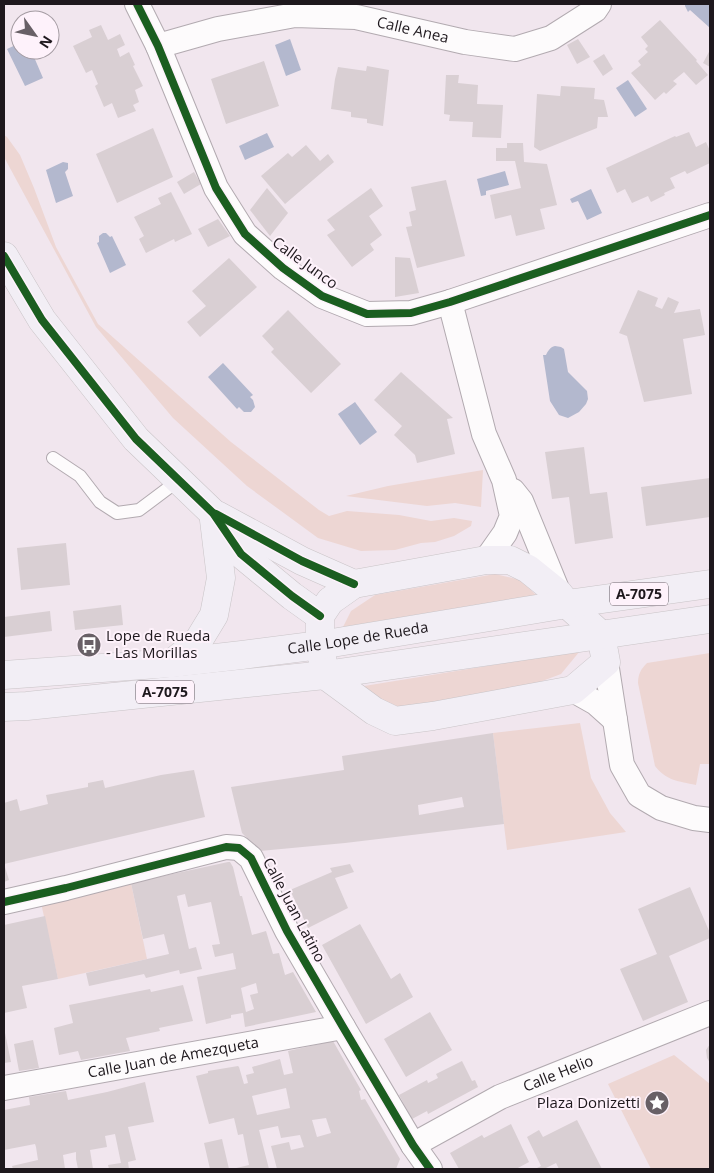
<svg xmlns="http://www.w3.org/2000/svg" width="714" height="1173" font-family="'Open Sans',sans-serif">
	<rect width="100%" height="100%" fill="#f1e6ee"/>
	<g fill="#edd6d3">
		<path d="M4,135L7,137L20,155L34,188L56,247L98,324L231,442L319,510L329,516L347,511L399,515L431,521L454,518L472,521L471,526L454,536L435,542L421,543L395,550L361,551L318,538L247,486L173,418L96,327L4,157Z"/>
		<path d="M483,470L481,507L455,503L427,506L346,496L388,486Z"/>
		<path d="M495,574L521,580L536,595L343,627L351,611L375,595Z"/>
		<path d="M580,651L561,674L521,689L401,707L372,700L358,687Z"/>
		<path d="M710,653V764H700L696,785C678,781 667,781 655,766L638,683C638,674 641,669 647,663Z"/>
		<path d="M580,723L591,778L610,813L626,832L507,850L493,733Z"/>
		<path d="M131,883L147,959L58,979L41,903Z"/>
		<path d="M674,1055L710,1084V1169H651L608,1084Z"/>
	</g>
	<g fill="#b3b8ce">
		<path d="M685,4H710V28L690,10L688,12L685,6Z"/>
		<path d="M290,39L301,70L286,76L275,45Z"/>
		<path d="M20,43V50H31L43,78L25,86L7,49Z"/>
		<path d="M628,80L647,109L635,117L616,88Z"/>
		<path d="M267,133L274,147L245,160L239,146Z"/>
		<path d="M63,162L68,163V169L65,172L73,196L56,203L46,170Z"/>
		<path d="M505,171L509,185L486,191V195L481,196L477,179Z"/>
		<path d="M591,189L602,213L587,220L578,201L572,203L570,199Z"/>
		<path d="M103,233H106L110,237L112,236L126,265L110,273L97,243L99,242V236Z"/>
		<path d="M555,346L561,347L564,349L568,372L587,391L588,399L586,404L579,412L568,418L559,415L550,401L543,355H546C548,351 550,347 555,346Z"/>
		<path d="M223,363L253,395L250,397L253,400L255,407L251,412H244L239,407L237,409L208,377Z"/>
		<path d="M355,402L377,432L360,445L338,414Z"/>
	</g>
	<g fill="#d9cfd3" fill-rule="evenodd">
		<path d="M660,20L697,60L696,61L708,75L696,85L684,72L673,81L677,84L666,94L664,92L655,100L631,73L641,65L638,61L648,52L645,49L648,46L641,37Z"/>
		<path d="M101,25L108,40L120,34L125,45L117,49L120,57L129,52L135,65L133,66L143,86L135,90L139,102L133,105L136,111L118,118L112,103L104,107L95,86L98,84L92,70L86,73L73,46L92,37L89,30Z"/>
		<path d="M578,39L590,57L577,64L567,45Z"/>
		<path d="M710,50V67L703,63Z"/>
		<path d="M604,54L613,69L603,76L593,61Z"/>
		<path d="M264,61L279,106L226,124L211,79Z"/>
		<path d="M367,66L389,70L383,126L367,123V119L351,117V112L331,109L335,79L338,67L366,71Z"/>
		<path d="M446,75H459L458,83L478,85L477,104L503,105L501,138L472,137L473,122L449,121L450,115L444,114Z"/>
		<path d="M561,86L595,88L594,99L604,100L608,117H598L597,128L540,151L534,147L537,94L560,96Z"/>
		<path d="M153,128L173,177L117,203L96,154Z"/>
		<path d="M689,132L696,147L706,142L710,151V163L687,174L685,171L670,178L675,188L664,193L665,195L651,202L648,196L632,203L625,189L617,193L606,168L675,136L676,137Z"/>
		<path d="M507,143H523L524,162L547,164L557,205L540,209L545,229L516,236L511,215L495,219L490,195L521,188L515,161H496V148H507Z"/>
		<path d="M306,145L320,161L328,154L334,162L285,204L261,176L288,153L292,157Z"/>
		<path d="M194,172L201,184L184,194L177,182Z"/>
		<path d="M446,180L465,256L417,268L406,227L412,226L409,212L416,210L411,187Z"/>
		<path d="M267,188L288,213L270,236L250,210Z"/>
		<path d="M371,188L383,206L369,216L382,235L370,244L374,250L352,267L327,235L335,230L327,220Z"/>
		<path d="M171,192L192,234L175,242L174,239L146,253L139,239L144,236L134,217L161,204L158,198Z"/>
		<path d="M218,219L230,236L208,247L198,229Z"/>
		<path d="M395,257L410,258L419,293L395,297Z"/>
		<path d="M229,258L257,287L200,337L187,322L206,306L192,291Z"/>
		<path d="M638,290L658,298L655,306L662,309L668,297L679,302L674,313L700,309L705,335L683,339L692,394L644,402L627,336L619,333Z"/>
		<path d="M288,310L341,364L311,393L271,352L274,349L262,336Z"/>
		<path d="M401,372L453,418L447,419L455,454L417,463L415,455L394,435L402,426L374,400Z"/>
		<path d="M584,447L590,494L607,492L613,538L575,544L569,497L552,499L545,452Z"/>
		<path d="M710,478V517L646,526L641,487Z"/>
		<path d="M66,543L70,585L21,590L17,548Z"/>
		<path d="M121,605L123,625L75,630L73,611Z"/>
		<path d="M50,611L52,631L4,637V617Z"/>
		<path d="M493,733L504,824L345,843L260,851L242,833L231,787L344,770L342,756ZM462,797L464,807L419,815L418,805Z"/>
		<path d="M194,770L205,817L4,864L9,880L4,882V803L17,799L20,811L48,804L46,795L88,787V783L103,780L105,788L161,775Z"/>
		<path d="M228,862H230L233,867L240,896H242L252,935L266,931L273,954L279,953L285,975L293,972L316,1012L245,1027L243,1013L231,1015V1018L206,1024L197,977L236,969L233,953L215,957L212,945L220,944L211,902L188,907L185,894L177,896L189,949L196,947L202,969L180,974L179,970L146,978L144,974L89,986L86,973L169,954L164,934L143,939L131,883ZM256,983L258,993L250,995L254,1009L246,1012L241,988Z"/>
		<path d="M350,864L354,872L335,878L348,908L308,928L290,890L332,872L330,868Z"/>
		<path d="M690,887L710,933V938L669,956L688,1002L643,1021L620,969L657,954L638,909Z"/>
		<path d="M45,916L58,979L22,986L27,1008L4,1013V925Z"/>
		<path d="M360,924L391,979L400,973L413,997L366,1024L322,945Z"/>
		<path d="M183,985L193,1021L159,1028L160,1031L126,1038L130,1051L81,1060L78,1051L59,1055L54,1028L73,1023L69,1005L150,989L151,992Z"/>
		<path d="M430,1012L452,1050L406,1077L384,1039Z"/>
		<path d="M4,1028L11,1062L4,1063Z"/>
		<path d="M33,1040L39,1068L19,1071L14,1044Z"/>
		<path d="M333,1041L361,1090L359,1091L361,1100L365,1099L400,1159L396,1169H277L271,1146L289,1142L291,1150L304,1147L300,1135L281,1138L278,1126L259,1130L269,1169H232L249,1165L243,1134L238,1135L234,1118L209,1124L196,1076L208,1073V1071L238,1066L239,1067L244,1084L248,1083L246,1075L254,1073L252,1067L280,1059L284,1075L293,1073L288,1051ZM286,1088L290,1108L257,1115L252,1096ZM326,1118L331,1133L317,1137L312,1120Z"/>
		<path d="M710,1044V1063L707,1058L706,1050Z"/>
		<path d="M462,1061L472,1081L475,1080L478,1087L428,1114L427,1111L412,1119L399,1095L427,1080L428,1083L438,1078L436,1074Z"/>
		<path d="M145,1082L154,1122L128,1127L136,1160L128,1162L129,1169H109L108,1165L121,1163L115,1134L105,1136L107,1147L90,1150L93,1169H78L76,1159V1152L63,1155L65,1169H13L12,1166L38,1160L36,1147L35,1144L4,1150V1110L30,1105L29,1097L66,1091L68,1100L107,1092Z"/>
		<path d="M577,1120L602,1169H559L556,1163L544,1169H535L541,1166L527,1137L539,1130L543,1137Z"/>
		<path d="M511,1124L529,1162L516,1169H459L450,1153L482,1135L484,1138Z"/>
		<path d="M222,1139L229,1169H210L204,1143Z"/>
	</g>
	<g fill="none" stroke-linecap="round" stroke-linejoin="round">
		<defs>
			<path id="lane" d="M53,458L80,476L100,502L117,513L139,510L179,480"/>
			<g id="street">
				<path d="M137,4L158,46L216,188L245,234L283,268L322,296L367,314L411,313L450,302L710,215"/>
				<path id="s1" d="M158,46L218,29L295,15L356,17L465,42L515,49L551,38L595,10L599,4"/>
				<path d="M450,302L484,434L504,480L512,516L505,533L486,560"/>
				<path d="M513,491L521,501L559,594"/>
				<path d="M606,662L622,765L639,795L661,808L694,818L710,820"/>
				<path d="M573,690L596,703L615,720"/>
				<path d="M4,902L66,888L226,847L239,848L251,858L287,931L343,1027L413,1145L430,1169"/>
				<path id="s2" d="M4,1088L343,1027"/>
				<path id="s3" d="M413,1145L500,1097L710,1013"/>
			</g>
			<g id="primary">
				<path d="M4,256L42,320L136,439L213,513L241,554L292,596L320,616"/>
				<path d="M217,515L302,561L354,584"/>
				<path d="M486,560H510L528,569L559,594L567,604L601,635L606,662L573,690L433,716L395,721L374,711L325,675L320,645V616L330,601L354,584Z"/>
				<path d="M172,663L197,643L214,615L221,578L214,520"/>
				<path id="s4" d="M4,675L172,663L242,655L320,645L567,604L710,584"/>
				<path d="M4,707L27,706L325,675L710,619"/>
			</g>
		</defs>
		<use href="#lane" stroke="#b2aab0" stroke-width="14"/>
		<use href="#street" stroke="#b2aab0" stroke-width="26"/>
		<use href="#primary" stroke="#c9c4c7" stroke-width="29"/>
		<use href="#lane" stroke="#fdfbfc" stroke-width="12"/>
		<use href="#street" stroke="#fdfbfc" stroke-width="24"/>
		<use href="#primary" stroke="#f2eef5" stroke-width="28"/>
		<defs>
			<g id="cycleway">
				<path d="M137,4L158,46L216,188L245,234L283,268L322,296L367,314L411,313L450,302L710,215"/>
				<path d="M4,256L42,320L136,439L213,513L241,554L292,596L320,616"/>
				<path d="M216,514L302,561L354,584"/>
				<path d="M4,902L66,888L226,847L239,848L251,858L287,931L343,1027L413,1145L430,1169"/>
			</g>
		</defs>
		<use href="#cycleway" stroke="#fef2fb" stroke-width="11"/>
		<use href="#cycleway" stroke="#1b5e20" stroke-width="8"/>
	</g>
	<defs>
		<symbol id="bus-disc" viewBox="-11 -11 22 22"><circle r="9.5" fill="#686066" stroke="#fef2fb"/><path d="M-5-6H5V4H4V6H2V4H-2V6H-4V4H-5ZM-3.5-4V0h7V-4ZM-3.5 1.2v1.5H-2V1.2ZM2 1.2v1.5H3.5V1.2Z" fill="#fff"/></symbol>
		<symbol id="sight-disc" viewBox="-11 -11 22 22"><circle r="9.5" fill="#686066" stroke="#fef2fb"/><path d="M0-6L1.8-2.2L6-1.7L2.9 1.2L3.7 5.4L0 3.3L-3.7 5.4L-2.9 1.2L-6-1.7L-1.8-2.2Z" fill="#fff"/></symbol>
	</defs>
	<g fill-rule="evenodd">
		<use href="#bus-disc" x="75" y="631" width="28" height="28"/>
		<use href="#sight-disc" x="643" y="1089" width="28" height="28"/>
	</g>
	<g text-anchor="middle" stroke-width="4" stroke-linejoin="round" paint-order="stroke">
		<g fill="#fef2fb" stroke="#615960" stroke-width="1">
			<rect x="610" y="582.5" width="58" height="23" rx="4"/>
			<rect x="136" y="680.5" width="58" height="23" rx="4"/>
		</g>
		<g font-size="14" font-weight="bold" fill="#1e181d">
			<text x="639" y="599">A-7075</text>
			<text x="165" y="697">A-7075</text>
		</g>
		<g font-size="15" fill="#1e181d" stroke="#fef2fb">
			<text dy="5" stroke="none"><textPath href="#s1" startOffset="260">Calle Anea</textPath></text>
			<text transform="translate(305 263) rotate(36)" y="5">Calle Junco</text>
			<text dy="5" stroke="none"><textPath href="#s4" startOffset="356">Calle Lope de Rueda</textPath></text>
			<text transform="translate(294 910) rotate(62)" y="5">Calle Juan Latino</text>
			<text dy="5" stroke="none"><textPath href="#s2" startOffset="172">Calle Juan de Amezqueta</textPath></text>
			<text dy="5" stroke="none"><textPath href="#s3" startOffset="162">Calle Helio</textPath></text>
		</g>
		<g font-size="15" fill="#1e181d" stroke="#fef2fb" text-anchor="start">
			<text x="106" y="641">Lope de Rueda<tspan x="106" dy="17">- Las Morillas</tspan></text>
			<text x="640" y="1108" text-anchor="end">Plaza Donizetti</text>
		</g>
	</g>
	<rect width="714" height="1173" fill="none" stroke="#1e181d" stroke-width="10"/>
	<g transform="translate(35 35) rotate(123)"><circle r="24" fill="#fef2fb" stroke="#a49ba2"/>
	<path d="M0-4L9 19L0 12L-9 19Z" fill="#686066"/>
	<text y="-8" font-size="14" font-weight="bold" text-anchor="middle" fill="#1e181d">N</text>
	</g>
</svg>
